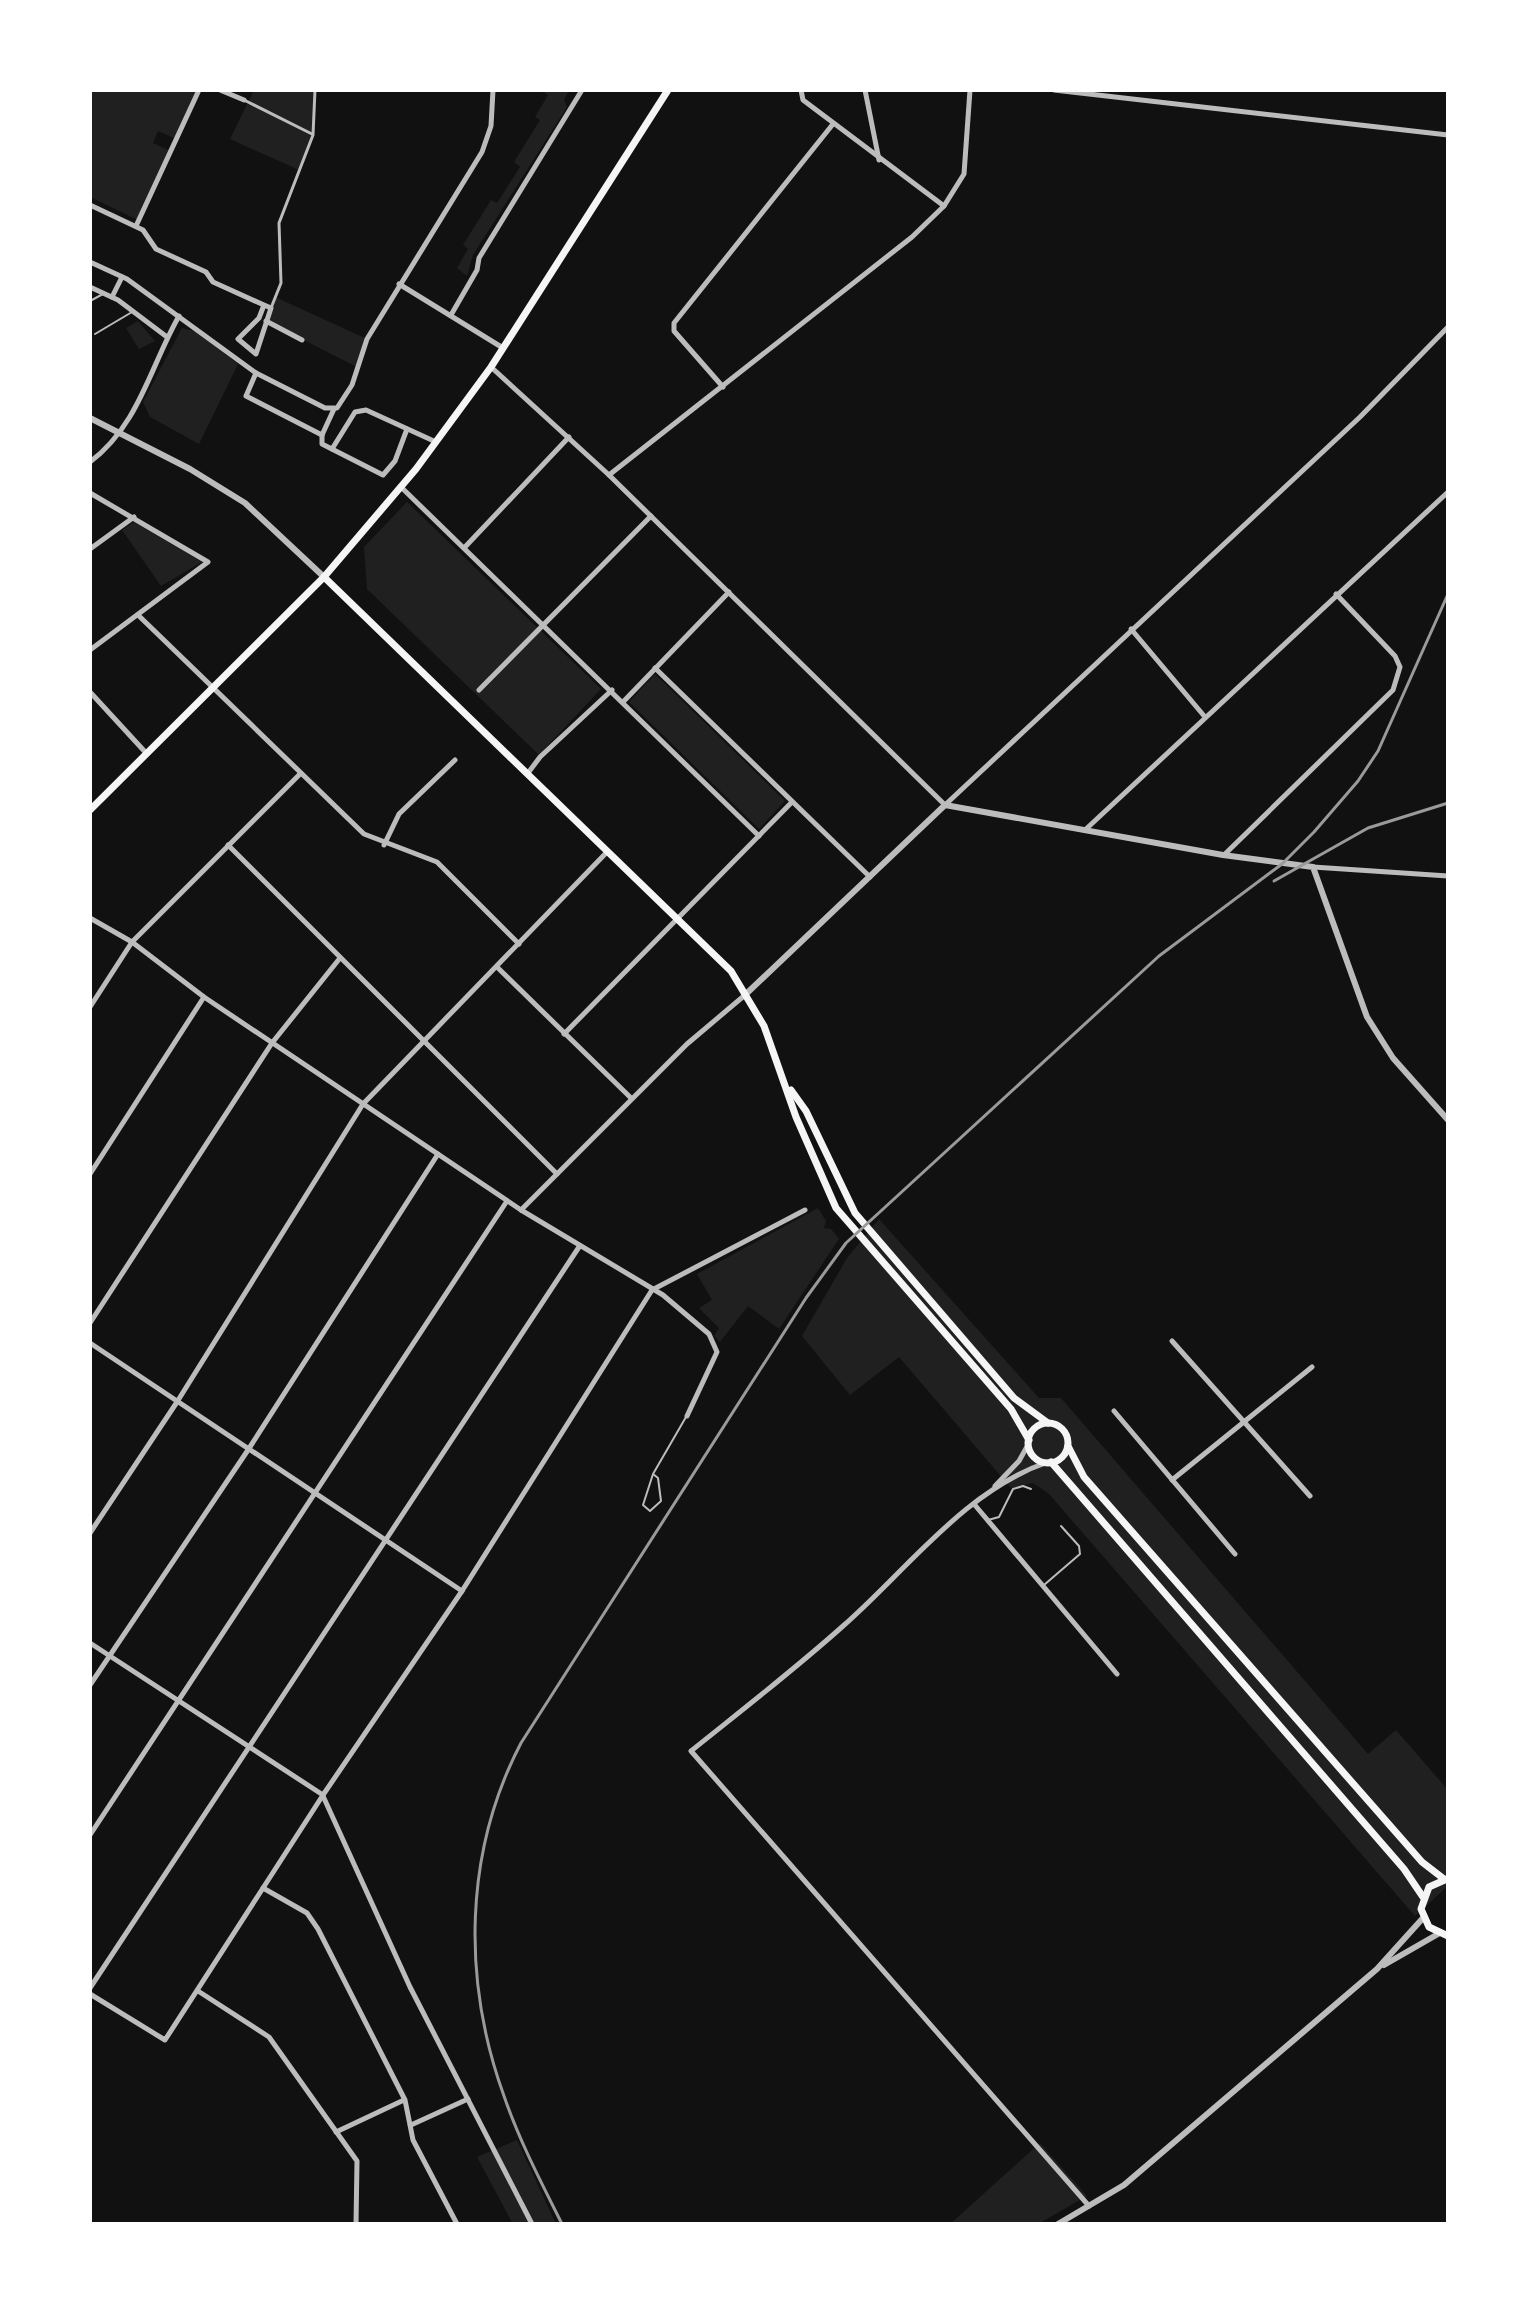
<svg xmlns="http://www.w3.org/2000/svg" width="1538" height="2314" font-family="'IBM Plex Serif',serif">
	<rect width="100%" height="100%" fill="#111"/>
	<g fill="#202020">
		<path d="M91,90H199L176,139L158,131L153,143L170,151L138,220L90,197Z"/>
		<path d="M254,90H315L313,135L299,170L230,139Z"/>
		<path d="M541,90H569L564,100L567,107L473,255L467,276L457,268L468,249L463,245L491,200L497,203L520,167L514,162L540,120L535,117L548,95Z"/>
		<path d="M275,297L367,339L357,367L266,321Z"/>
		<path d="M138,321L155,341L139,349L126,328Z"/>
		<path d="M182,328L195,331L238,364L199,444L150,417L143,402Z"/>
		<path d="M407,502L601,689L539,755L367,589L364,547Z"/>
		<path d="M134,522L202,562L161,586L122,530Z"/>
		<path d="M655,674L785,801L759,829L629,702Z"/>
		<path d="M818,1208L826,1221L824,1228L831,1229L839,1239L779,1329L748,1306L720,1342L714,1336L719,1328L699,1308L712,1300L697,1274Z"/>
		<path d="M879,1219L1039,1398H1061L1368,1754L1396,1730L1448,1790V1886L1415,1916L1049,1494L1033,1483L1011,1488L899,1357L850,1395L802,1336L847,1258Z"/>
		<path d="M517,2140L556,2224H513L477,2157Z"/>
		<path d="M1040,2143L1087,2196L1038,2224H950Z"/>
	</g>
	<g fill="none" stroke-linecap="round" stroke-linejoin="round">
		<g stroke="#bcbcbc" stroke-width="2">
			<path d="M90,301L103,294"/>
			<path d="M95,334L132,312"/>
			<path d="M653,1474L658,1478L661,1501L650,1511L643,1505L653,1474L686,1417"/>
			<path d="M988,1520L999,1517L1013,1489L1023,1486L1031,1489"/>
			<path d="M1044,1585L1080,1554L1079,1546L1061,1526"/>
		</g>
		<g stroke="#bcbcbc" stroke-width="3">
			<path d="M244,100L312,134"/>
			<path d="M271,308L281,283L279,223L313,135L315,90"/>
		</g>
		<g stroke="#bcbcbc" stroke-width="5">
			<path d="M220,90L244,100"/>
			<path d="M801,90L803,100L944,206"/>
			<path d="M865,90L879,160"/>
			<path d="M1054,90L1448,135"/>
			<path d="M90,205L143,230L156,249L206,272L213,282L264,305L271,308L256,354L238,339L259,318L264,305"/>
			<path d="M136,226L199,90"/>
			<path d="M90,262L127,279L256,373L325,408H337L352,385L367,339L482,152L491,126L493,90"/>
			<path d="M399,284L503,348"/>
			<path d="M90,287L118,300L167,337"/>
			<path d="M112,297L122,277"/>
			<path d="M451,315L477,270L479,258L582,90"/>
			<path d="M266,321L302,340"/>
			<path d="M491,367L609,475L945,805L1360,417L1447,328"/>
			<path d="M256,373L246,396L322,435"/>
			<path d="M723,387L674,331V323L833,124"/>
			<path d="M322,435V444L383,475L395,461L407,429"/>
			<path d="M322,435L334,409"/>
			<path d="M332,449L355,412L366,410L436,442"/>
			<path d="M90,462C139,425 150,367 179,316"/>
			<path d="M609,475L912,237L944,206L964,174L970,90"/>
			<path d="M401,487L759,836"/>
			<path d="M90,493L208,562L90,650"/>
			<path d="M465,547L569,437"/>
			<path d="M90,549L134,517"/>
			<path d="M138,615L364,834L437,862L519,944"/>
			<path d="M1131,629L1205,717"/>
			<path d="M655,668L870,877"/>
			<path d="M479,690L651,516"/>
			<path d="M90,692L147,754"/>
			<path d="M623,702L729,592"/>
			<path d="M528,773L540,757L612,690"/>
			<path d="M1085,830L1448,492"/>
			<path d="M228,845L557,1174"/>
			<path d="M384,845L399,814L455,760"/>
			<path d="M1224,855L1393,690L1400,667L1395,656L1336,594"/>
			<path d="M1313,867L1448,876"/>
			<path d="M90,918L132,942L204,997L521,1210L663,1295L709,1334L717,1352L687,1416"/>
			<path d="M498,968L631,1098"/>
			<path d="M90,1007L132,942L300,774"/>
			<path d="M564,1034L792,802"/>
			<path d="M90,1174L204,997"/>
			<path d="M521,1210L687,1044L745,995"/>
			<path d="M90,1323L272,1043L340,958"/>
			<path d="M1172,1341L1310,1496"/>
			<path d="M90,1343L462,1591"/>
			<path d="M1114,1411L1235,1554"/>
			<path d="M1048,1462C965,1490 907,1570 843,1626C794,1670 742,1710 691,1751L1089,2206"/>
			<path d="M1172,1480L1312,1367"/>
			<path d="M995,1486L1019,1461L1029,1443"/>
			<path d="M974,1504L1117,1674"/>
			<path d="M90,1533L177,1402L363,1104L607,852"/>
			<path d="M90,1643L323,1795"/>
			<path d="M90,1685L248,1450L438,1154"/>
			<path d="M323,1796L410,1987L532,2224"/>
			<path d="M90,1835L507,1201"/>
			<path d="M263,1888L307,1913L318,1929L405,2100L413,2140L457,2224"/>
			<path d="M90,1988L579,1247"/>
			<path d="M198,1991L269,2037L357,2161L356,2224"/>
			<path d="M90,1994L165,2040L323,1795L462,1591L652,1290L805,1210"/>
			<path d="M411,2125L468,2099"/>
			<path d="M336,2132L404,2100"/>
		</g>
		<g stroke="#bcbcbc" stroke-width="6">
			<path d="M90,418L190,469L245,503L324,577"/>
			<path d="M746,994L945,805L1223,855L1313,867L1367,1017L1393,1058L1448,1120"/>
			<path d="M1384,1965L1438,1934"/>
			<path d="M1058,2224L1124,2185L1377,1969L1423,1918"/>
		</g>
		<g stroke="#f5f5f5" stroke-width="7">
			<path d="M324,577L731,971L764,1026L796,1117L836,1208L1011,1409L1029,1440"/>
			<path d="M90,810L324,577L416,469L491,367L668,90"/>
			<path d="M791,1090L806,1111L855,1213L1014,1398L1048,1423"/>
			<circle cx="1048" cy="1443" r="20"/>
			<path d="M1068,1446L1084,1477L1422,1862L1444,1879"/>
			<path d="M1051,1462L1404,1869L1423,1897"/>
			<path d="M1447,1879L1429,1887L1421,1909L1429,1927L1448,1936"/>
		</g>
		<g stroke="#9a9a9a" stroke-width="3">
			<path d="M1274,881L1368,828L1448,803"/>
			<path d="M562,2224C541,2182 519,2140 504,2096C462,1980 464,1852 521,1743L806,1298L846,1243L1159,956L1282,864L1314,832L1358,781L1378,751L1448,594"/>
		</g>
	</g>
	<rect width="1538" height="2314" fill="none" stroke="#ffffff" stroke-width="184"/>
</svg>
